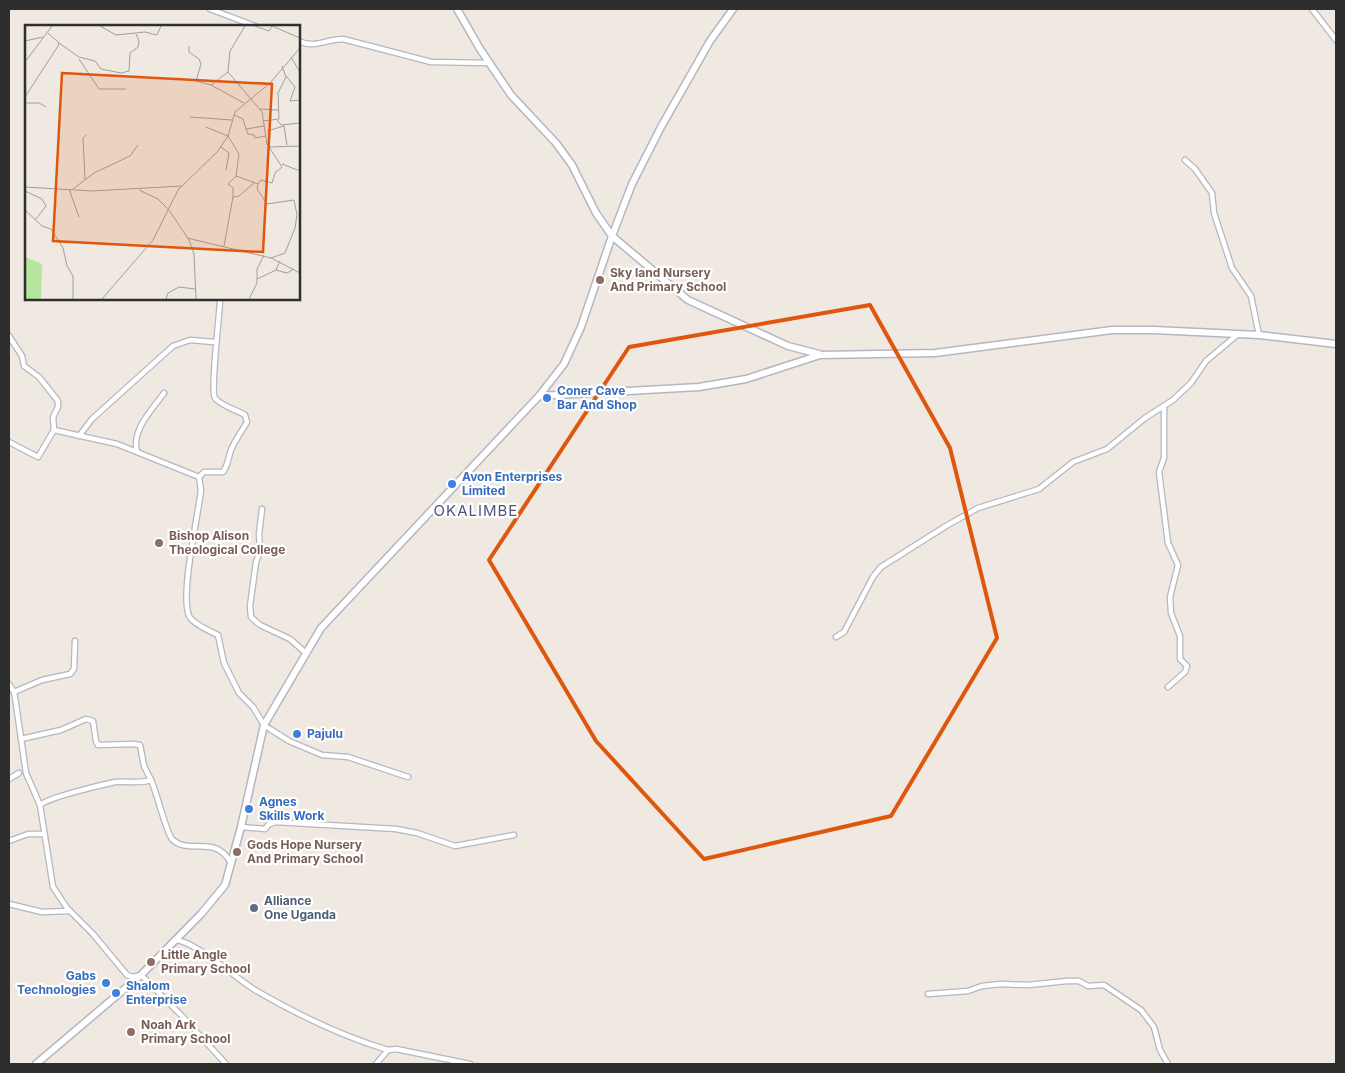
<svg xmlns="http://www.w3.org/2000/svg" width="1345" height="1073" font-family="Inter,sans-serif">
	<rect width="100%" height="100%" fill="#efe9e1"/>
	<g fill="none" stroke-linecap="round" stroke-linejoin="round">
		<defs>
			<g id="street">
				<path d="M210,9L255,26"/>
				<path d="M1312,9L1336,40"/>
				<path d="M299,41C314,49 327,39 343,39L431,62L489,63"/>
				<path d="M1185,160L1195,169L1212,193L1214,213L1232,268L1251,296L1259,335"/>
				<path d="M9,336L22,356L24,366L39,377L58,401V407L53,417L54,430L117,444L199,477L201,490C198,517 180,594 189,616C193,624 210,631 218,635L224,663L239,693L253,707L264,725L270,729L289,741L322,755L348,757L408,777"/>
				<path d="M1164,408V458L1159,472L1168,543L1178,565L1170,597L1171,613L1180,636V659L1187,666L1185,672L1168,687"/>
				<path d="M79,436L92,419L173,346L190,340L214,342"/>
				<path d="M9,442L38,457L54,430"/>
				<path d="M137,452C131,430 152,410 164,393"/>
				<path d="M199,477L204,472H223C228,465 228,459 231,450C235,440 242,431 247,422L245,415C237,410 221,406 215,398C210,391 220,313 220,299"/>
				<path d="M262,509L259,534L260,551L256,562L250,606L251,617L260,625L290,639L306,653"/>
				<path d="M836,637L844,632L873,577L881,567L946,526L978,508L1039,489L1073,462L1107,449L1145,418L1173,400L1191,383L1206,361L1237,335"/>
				<path d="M9,684L14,692L16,704L26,773L40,805L53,887L67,908L93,934L127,975L133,977L141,975L181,1015L226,1064"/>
				<path d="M14,692L42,680L70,674L74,669L75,641"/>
				<path d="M21,739L61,730L86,719L93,721L96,741L98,745L133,744L140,745L144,766L151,780"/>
				<path d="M9,779L19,773"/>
				<path d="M40,805C50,797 101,785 115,782C128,781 139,784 151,780C157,793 166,832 172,839C188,856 215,833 231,863"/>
				<path d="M241,827L265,829L269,824L276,822L396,829L417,833L455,846L514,835"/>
				<path d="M9,841L28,834H43"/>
				<path d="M9,904L42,912L70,911"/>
				<path d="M175,940C196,941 235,978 255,990C298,1015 341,1036 388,1050"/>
				<path d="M928,994L968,991L982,986L1001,984L1028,985L1067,981H1079L1088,986L1104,985L1141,1010L1154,1027L1160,1050L1168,1064"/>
				<path d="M376,1064L388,1050L396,1049L470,1064"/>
			</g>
			<g id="secondary">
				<path d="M457,9L480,49L511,95L556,143L572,165L596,213L612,236L688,300L788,346L819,354"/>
				<path d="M539,396L699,387L746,379L820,355L935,353L1112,330H1154L1259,335L1336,344"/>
				<path d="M36,1064L141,975L201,914L225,885L241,827L264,725L321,628L539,396L564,364L581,327L612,236L632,184L661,127L710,41L733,9"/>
			</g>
		</defs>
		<use href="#street" stroke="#b4b7c1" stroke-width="7"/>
		<use href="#secondary" stroke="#b4b7c1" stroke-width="9"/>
		<use href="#street" stroke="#fff" stroke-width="4.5"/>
		<use href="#secondary" stroke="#fff" stroke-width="6"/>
	</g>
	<path fill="none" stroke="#df570e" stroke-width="4" stroke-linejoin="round" d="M870,305L950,448L997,638L891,816L704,859L596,741L489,560L629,347Z"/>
	<g fill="#8d6e63" stroke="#fff" stroke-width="2">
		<circle cx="600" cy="280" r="5"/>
		<circle cx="159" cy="543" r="5"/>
		<circle cx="237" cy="852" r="5"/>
		<circle cx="151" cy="962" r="5"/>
		<circle cx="131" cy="1032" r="5"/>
	</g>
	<g fill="#3f7fe0" stroke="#fff" stroke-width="2">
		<circle cx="547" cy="398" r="5"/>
		<circle cx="452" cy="484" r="5"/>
		<circle cx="297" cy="734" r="5"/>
		<circle cx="249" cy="809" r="5"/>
		<circle cx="106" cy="983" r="5"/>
		<circle cx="116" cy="993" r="5"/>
	</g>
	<circle fill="#5c6f8a" stroke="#fff" stroke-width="2" cx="254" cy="908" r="5"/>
	<g text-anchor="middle" stroke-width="4.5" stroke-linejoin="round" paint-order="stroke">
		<g font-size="12" font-weight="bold" fill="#785e54" stroke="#fff" text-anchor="start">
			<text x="610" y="277">Sky land Nursery<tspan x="610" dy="14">And Primary School</tspan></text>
			<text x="169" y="540">Bishop Alison<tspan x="169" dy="14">Theological College</tspan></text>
			<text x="247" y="849">Gods Hope Nursery<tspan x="247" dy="14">And Primary School</tspan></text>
			<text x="161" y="959">Little Angle<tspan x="161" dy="14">Primary School</tspan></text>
			<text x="141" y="1029">Noah Ark<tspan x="141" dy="14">Primary School</tspan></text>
		</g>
		<g font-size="12" font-weight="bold" fill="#366cbe" stroke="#fff" text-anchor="start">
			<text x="557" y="395">Coner Cave<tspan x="557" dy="14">Bar And Shop</tspan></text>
			<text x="462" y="481">Avon Enterprises<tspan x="462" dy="14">Limited</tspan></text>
			<text x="307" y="738">Pajulu</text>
			<text x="259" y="806">Agnes<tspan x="259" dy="14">Skills Work</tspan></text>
			<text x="96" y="980" text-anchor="end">Gabs<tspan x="96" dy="14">Technologies</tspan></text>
			<text x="126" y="990">Shalom<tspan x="126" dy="14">Enterprise</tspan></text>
		</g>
		<g font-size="12" font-weight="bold" fill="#4e5e75" stroke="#fff" text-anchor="start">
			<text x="264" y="905">Alliance<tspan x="264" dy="14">One Uganda</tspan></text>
		</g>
		<g font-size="15" letter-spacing="1" fill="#4d5680" stroke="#fff">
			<text x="476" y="516">OKALIMBE</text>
		</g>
	</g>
	<g transform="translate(25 25)">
		<rect width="275" height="275" fill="#efe9e1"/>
		<path d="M0,232L17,239L16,274H0Z" fill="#b6e59e"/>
		<path fill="none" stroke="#a29e99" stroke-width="1" d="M75,1L91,10L120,7L132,10L136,1M220,1L205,26L203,47L237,87L242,119L257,142L250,148L247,158L236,155L233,159M230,1L244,6L247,1L275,13M0,16L18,12M34,18L54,32L70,36L76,44L96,48L104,46L105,28L113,22L114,16L111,9M164,21V27L174,34L176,39L171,56L186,60L203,47M266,32L275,47M54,34L74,64H101M0,37L27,1M261,51L270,62L265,76L275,75M186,60L219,78M0,72L33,21L34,18L23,8M0,78H14L21,82M235,84L253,85M209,90L218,94L221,104L239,101M165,92L207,95M252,95L256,100L275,98M238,96L254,94L253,68L261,52L257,41M221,104L223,109L229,110L230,113L241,111M242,106L259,101L262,120M196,122L204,128L201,145M244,122L275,121M257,139L275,146M60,154L58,113L61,110M0,162L67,166L157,161M44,164L54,192M48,164L69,148L105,131L113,120M114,165L133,174L144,185L164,215L169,229L171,274M0,166L17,174L21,181L10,195M208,172L214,171L229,158M0,185L17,201L26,204L38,223L42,241L48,251V274M162,213L246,233L260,228L270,203L272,190L269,175L242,179L232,164L233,159L211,151L214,129L203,111L181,102M199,221L208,172V163L203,159L211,151M246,233L275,248M251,245L262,248L269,244M232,254L251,245L255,236M77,274L128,215L153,165L193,126L203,111L210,87L245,58L275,23M141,274L143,268L154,262L170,264M224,274L232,258V244L239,230"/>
		<path fill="#df570e" fill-opacity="0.15" stroke="#df570e" stroke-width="2.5" d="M37,48L247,59L238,227L28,216Z"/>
		<rect width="275" height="275" fill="none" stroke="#2e2e2e" stroke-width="2.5"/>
	</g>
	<rect width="1345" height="1073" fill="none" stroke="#2e2e2e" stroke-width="20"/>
</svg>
